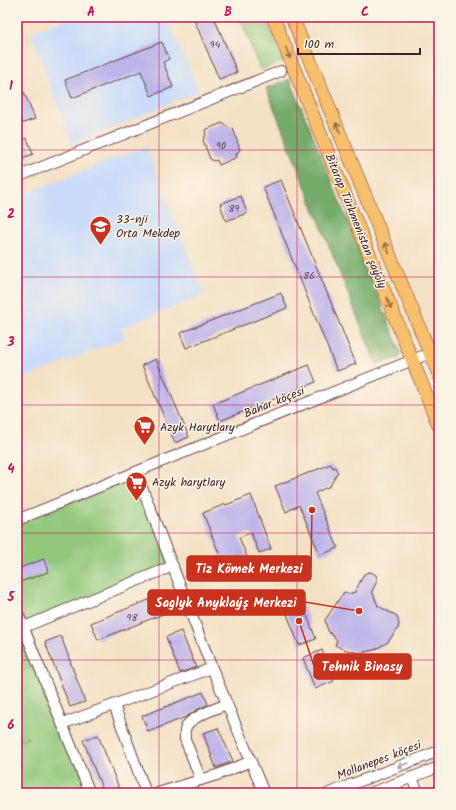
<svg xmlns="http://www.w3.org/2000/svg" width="456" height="810" font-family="Kalam,sans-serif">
	<rect width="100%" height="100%" fill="#fcf5e5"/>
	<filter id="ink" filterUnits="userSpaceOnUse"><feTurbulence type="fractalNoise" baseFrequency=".025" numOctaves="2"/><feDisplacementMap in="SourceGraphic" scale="8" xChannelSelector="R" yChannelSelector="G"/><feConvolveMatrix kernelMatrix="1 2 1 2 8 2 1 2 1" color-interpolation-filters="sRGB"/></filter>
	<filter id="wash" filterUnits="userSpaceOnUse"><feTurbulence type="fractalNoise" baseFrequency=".012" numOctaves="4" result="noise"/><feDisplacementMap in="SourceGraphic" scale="16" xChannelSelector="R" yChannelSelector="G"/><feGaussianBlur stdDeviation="0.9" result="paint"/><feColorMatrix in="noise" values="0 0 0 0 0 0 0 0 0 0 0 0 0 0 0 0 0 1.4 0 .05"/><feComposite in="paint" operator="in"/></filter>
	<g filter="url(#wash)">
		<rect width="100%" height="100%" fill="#f4e0c4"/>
		<g fill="#cadcf9">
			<path d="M71,17H166L199,91L72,144L31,33Z"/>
			<path d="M146,146L204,295L121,328L125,338L17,381V197Z"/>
		</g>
		<g fill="#92c87b" stroke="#6e7453">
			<path d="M240,17H265L283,62L260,70Z"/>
			<path d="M134,477L171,569L28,627L17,599V524Z"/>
			<path d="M17,611L90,793H17V743L30,737L17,740Z"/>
		</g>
		<path fill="#75ac6b" stroke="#60664b" d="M290,79L401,353L399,358L376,364L266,88Z"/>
		<g id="blocks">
			<g fill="#beb4e9">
				<path d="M193,17H214L237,72L219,79Z"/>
				<path d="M162,42L169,59L163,62L173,87L151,96L141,71L72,98L65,80Z"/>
				<path d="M24,92L35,119L20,124L17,116V95Z"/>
				<path d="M222,123L231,129L233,128L240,150L236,154L237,157L219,165L217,160L214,161L210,159L203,140L206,134L205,130Z"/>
				<path d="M27,138L33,154L17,160V142Z"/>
				<path d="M281,180L356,364L337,371L263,187Z"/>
				<path d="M241,196L247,213L226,221L220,204Z"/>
				<path d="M281,293L287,308L186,348L180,333Z"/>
				<path d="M156,359L189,437L175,443L142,365Z"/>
				<path d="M309,365L316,382L220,421L213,404Z"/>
				<path d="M331,464L333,468L335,467L338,473L336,474L335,477L330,486L315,493L338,548L320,555L299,505L286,512L275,486Z"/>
				<path d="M251,495L271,549L259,553L251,533L239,537L249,562L226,571L203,513L226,504V505Z"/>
				<path d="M44,559L48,572L20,582L17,573V569Z"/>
				<path d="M369,572L373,573L376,575L377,578V581L372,591L378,606L397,616L399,624L398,628L388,642L374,650L359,653L343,649L335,645L337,640L328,631L325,620L344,592L348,594L355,592L364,574Z"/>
				<path d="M166,593L173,610L98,640L91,623Z"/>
				<path d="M300,598L316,639L299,645L283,604Z"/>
				<path d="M181,631L196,667L180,673L166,637Z"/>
				<path d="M61,636L85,702L70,707L45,642Z"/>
				<path d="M322,650L334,681L315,689L303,658Z"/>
				<path d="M203,692L208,704L195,711L186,717L148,732L142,716Z"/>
				<path d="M218,728L233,761L216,768L203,733Z"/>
				<path d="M98,735L121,793H104L83,740Z"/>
			</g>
		</g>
	</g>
	<g filter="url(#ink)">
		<use href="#blocks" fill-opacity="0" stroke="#643c42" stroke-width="1"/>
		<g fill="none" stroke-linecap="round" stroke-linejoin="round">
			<defs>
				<g id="minor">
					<path d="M17,177L281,71"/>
					<path d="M136,472L212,668L264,793"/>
					<path d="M17,520L430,353"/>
					<path d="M17,611L90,793"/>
					<path d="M24,627L173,566"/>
					<path d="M114,705L146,793"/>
					<path d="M62,724L212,668"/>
					<path d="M412,777L418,793"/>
					<path d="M201,780L185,739C185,735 184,731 186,727C190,717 217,708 227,704"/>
					<path d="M158,793L220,774L251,761"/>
					<path d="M329,793L439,751"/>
					<path d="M371,793L439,767"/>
				</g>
				<g id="major">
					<path d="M273,17L439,426"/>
					<path d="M292,17L439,375"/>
				</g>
			</defs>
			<use href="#minor" stroke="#643c42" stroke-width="12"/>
			<use href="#major" stroke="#643c42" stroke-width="14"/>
			<use href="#minor" stroke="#fff" stroke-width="10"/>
			<use href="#major" stroke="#f8bf6c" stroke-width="13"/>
		</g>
		<defs><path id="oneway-shaft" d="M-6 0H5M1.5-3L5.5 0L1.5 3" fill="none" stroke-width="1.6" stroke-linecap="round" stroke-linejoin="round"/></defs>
		<g stroke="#986748">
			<use href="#oneway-shaft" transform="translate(288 53) rotate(68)"/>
			<use href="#oneway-shaft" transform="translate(338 128) rotate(-112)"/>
			<use href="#oneway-shaft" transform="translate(387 248) rotate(-112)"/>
			<use href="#oneway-shaft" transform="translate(389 303) rotate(68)"/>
		</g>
		<use stroke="#ae9aa0" href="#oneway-shaft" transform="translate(403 765) rotate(159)"/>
	</g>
	<path fill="none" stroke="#c2185b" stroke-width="1" stroke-opacity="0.55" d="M159,17V793M297,17V793M17,150H439M17,277H439M17,405H439M17,533H439M17,660H439"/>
	<defs>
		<symbol id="school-pin" viewBox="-11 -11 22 30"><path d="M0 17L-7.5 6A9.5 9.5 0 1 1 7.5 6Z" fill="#c8321e" stroke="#fcf5e5"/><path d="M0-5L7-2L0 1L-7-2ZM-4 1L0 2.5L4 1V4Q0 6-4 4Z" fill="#fff"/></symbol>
		<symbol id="supermarket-pin" viewBox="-11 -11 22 30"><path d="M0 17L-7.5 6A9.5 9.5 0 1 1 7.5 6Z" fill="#c8321e" stroke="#fcf5e5"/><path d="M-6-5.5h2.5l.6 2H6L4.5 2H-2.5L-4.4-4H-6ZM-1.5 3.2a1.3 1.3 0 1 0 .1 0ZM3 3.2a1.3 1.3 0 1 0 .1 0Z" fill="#fff"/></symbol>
	</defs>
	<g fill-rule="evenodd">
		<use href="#school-pin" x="88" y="214" width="25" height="34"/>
		<use href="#supermarket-pin" x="132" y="414" width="25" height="34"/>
		<use href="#supermarket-pin" x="124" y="470" width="25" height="34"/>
	</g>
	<g text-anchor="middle" stroke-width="3" stroke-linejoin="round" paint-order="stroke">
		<g font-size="10" fill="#67445a">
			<text x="215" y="48">94</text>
			<text x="221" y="149">90</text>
			<text x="234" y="212">89</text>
			<text x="309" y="279">86</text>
			<text x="132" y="621">98</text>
		</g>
		<g font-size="12" fill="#4a1f2b" stroke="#fcf5e5" text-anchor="start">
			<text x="116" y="223">33-nji<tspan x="116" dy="14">Orta Mekdep</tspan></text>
			<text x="160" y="431">Azyk Harytlary</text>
			<text x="152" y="486">Azyk harytlary</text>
		</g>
		<g font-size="12" fill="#4a1f2b" stroke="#fcf5e5">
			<text transform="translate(356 221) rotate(68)" y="4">Bitarap Türkmenistan şaýoly</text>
			<text transform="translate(274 402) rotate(-22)" y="4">Bahar köçesi</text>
			<text transform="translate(379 760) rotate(-21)" y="4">Mollanepes köçesi</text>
		</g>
	</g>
	<path fill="none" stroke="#c8321e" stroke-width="1.5" d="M312 510L311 568M359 611L305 602M299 621L314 666"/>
	<g fill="#c8321e" stroke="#fcf5e5" stroke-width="1.5">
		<circle cx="312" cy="510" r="4"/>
		<circle cx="359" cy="611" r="4"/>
		<circle cx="299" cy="621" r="4"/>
	</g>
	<g fill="#c8321e" stroke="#c8321e" stroke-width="1.5">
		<rect x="187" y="556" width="124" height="25" rx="4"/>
		<rect x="148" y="590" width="157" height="25" rx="4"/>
		<rect x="314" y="654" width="97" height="25" rx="4"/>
	</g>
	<g font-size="13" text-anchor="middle" font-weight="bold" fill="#fff">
		<text x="249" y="573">Tiz Kömek Merkezi</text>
		<text x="226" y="607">Saglyk Anyklaýş Merkezi</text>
		<text x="362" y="671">Tehnik Binasy</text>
	</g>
	<rect width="456" height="810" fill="none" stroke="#fcf5e5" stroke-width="44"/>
	<path d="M298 48v6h122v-6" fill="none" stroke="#4a1f2b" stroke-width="2"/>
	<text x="304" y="48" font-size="12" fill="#4a1f2b" stroke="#fcf5e5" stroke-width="3" paint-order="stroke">100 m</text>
	<rect x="22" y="22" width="412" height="766" fill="none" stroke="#c2185b" stroke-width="1.5"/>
	<g font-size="13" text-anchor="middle" font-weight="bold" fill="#c2185b">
		<text x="91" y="16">A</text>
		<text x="228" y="16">B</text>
		<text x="365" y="16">C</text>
		<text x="11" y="90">1</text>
		<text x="11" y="218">2</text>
		<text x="11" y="346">3</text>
		<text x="11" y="473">4</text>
		<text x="11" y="601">5</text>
		<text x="11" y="729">6</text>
	</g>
</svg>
